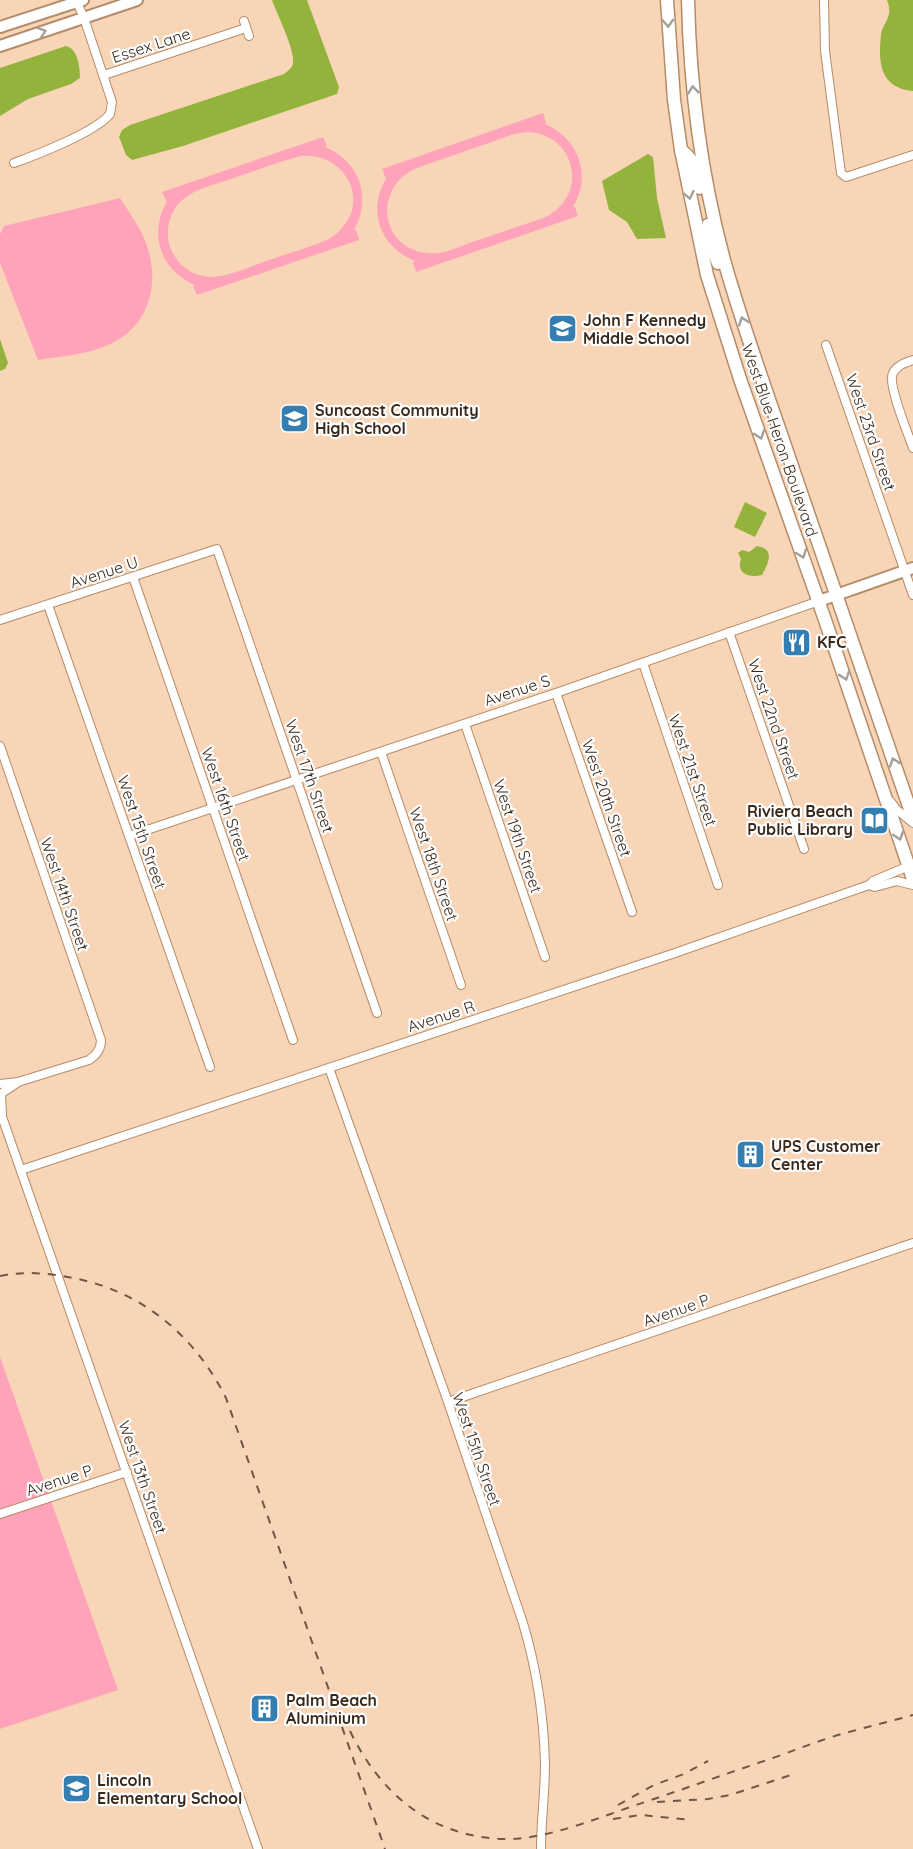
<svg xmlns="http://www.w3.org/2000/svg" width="913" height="1849" font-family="Quicksand,sans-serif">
	<rect width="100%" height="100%" fill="#f9d5b7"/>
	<g fill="#ffa3bb" fill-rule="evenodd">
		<path d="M543,113L546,123L545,124C579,139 592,175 573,207H575L578,216L416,272L413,263L415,261C380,247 367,211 386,179L382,169ZM528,132C578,135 589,198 543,218C519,226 496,234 472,242C458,247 443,255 428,253C379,249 373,186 417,168L514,134Z"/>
		<path d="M323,137L327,146L325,147C360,161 372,198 354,230H356L359,240L197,295L193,286L195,285C161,271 148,234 167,202L162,192ZM301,156C342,152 371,197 341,229C337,234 332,237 327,240C310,247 292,252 275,258C255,264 231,277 210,277C198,276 186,271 178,261C162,242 165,212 186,197C198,188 214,185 228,180C252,172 277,162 301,156Z"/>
		<path d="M120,198C128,211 138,224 144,238C162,280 151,328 106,346C85,355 61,356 38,360L0,263V234L4,226Z"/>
		<path d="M0,1357L118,1690L0,1729Z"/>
	</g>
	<g fill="#94b33c">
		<path d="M272,0H307L339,87L337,94L183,146L132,160L126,155L119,137L122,130L130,125L284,74C288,71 292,68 293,63C295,49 277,15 272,0Z"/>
		<path d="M887,0H913V91C880,88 878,63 881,35C883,21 894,18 887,0Z"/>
		<path d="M66,46C78,49 80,67 80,78L71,84L28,99L0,116V68Z"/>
		<path d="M648,154L653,157L657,198L666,238L637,239L627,222L609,210L602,181Z"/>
		<path d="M0,339L8,363L5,369L0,371Z"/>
		<path d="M745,502L767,513L755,537L734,527Z"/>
		<path d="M757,546C776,549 768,564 762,575C749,578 736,574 741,559L738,553L742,550L749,552Z"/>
	</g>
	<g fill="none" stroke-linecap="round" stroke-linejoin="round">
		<defs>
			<g id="street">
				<path d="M824,0L825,51L841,173L846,177L913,155"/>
				<path d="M244,21L249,36"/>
				<path d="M104,75L246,28"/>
				<path d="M14,163C36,155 96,132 110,114L112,102L84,18L76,0"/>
				<path d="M826,345L913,595"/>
				<path d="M913,360C905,363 897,365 893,373C887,384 908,433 913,448"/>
				<path d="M133,577L293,1040"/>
				<path d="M48,605L210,1067"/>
				<path d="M0,620L217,549L377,1013"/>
				<path d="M729,632L804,849"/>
				<path d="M643,663L718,885"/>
				<path d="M556,693L632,912"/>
				<path d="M465,724L545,957"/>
				<path d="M0,746L101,1040C101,1049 97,1055 89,1060L18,1082L0,1084"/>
				<path d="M381,752L461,985"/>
				<path d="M891,802L896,809L913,823"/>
				<path d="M129,836L556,693L819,601"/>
				<path d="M869,885L875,887L897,881L913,885"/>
				<path d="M329,1068L448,1402L523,1623C537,1670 544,1717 545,1765C545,1793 541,1821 541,1849"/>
				<path d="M2,1093L17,1083"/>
				<path d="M1,1095L2,1114"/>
				<path d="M0,1111L258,1849"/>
				<path d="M21,1170L675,953L869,885L873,881L909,866"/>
				<path d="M448,1402L913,1243"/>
				<path d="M0,1514L127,1472"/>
			</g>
			<g id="secondary">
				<path d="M0,27L83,0"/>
				<path d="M0,46L137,0"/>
				<path d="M819,601L913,568"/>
			</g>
			<g id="primary">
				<path d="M667,0L674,100L681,150L707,275L740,379L824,617L913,879"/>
				<path d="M688,0C690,88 701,175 724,260C744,332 771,403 795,475C834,589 874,703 913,818"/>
				<path d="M681,150C696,162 696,169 699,188"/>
				<path d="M708,225L712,248L718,263"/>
			</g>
		</defs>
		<use href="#street" stroke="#b58c68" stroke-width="10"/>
		<use href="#secondary" stroke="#b58c68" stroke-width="14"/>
		<use href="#primary" stroke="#b58c68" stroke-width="15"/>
		<use href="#street" stroke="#fff" stroke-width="8"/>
		<use href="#secondary" stroke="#fff" stroke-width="10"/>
		<use href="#primary" stroke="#fff" stroke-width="12"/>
		<g stroke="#6e5845" stroke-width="2" stroke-dasharray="8 8" stroke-linecap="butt">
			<path d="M0,1276C24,1271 49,1273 73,1278C142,1291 195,1336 226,1398L385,1849"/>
			<path d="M350,1731C380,1793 429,1835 500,1839C546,1841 602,1816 645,1802C687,1788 728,1773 770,1759C793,1751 815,1742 838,1735C863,1728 888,1722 913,1715"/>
			<path d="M657,1802L708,1799L730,1795L791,1775"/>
			<path d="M618,1805L654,1785L684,1774L708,1761"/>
			<path d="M613,1819L641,1815L691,1820"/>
		</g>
	</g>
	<defs><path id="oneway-chevron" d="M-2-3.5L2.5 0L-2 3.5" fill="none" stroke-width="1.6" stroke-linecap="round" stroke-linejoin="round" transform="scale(1.5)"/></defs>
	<g stroke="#a69f98">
		<use href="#oneway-chevron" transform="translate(668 23) rotate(87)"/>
		<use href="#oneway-chevron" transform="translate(42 32) rotate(-18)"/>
		<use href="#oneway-chevron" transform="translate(693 90) rotate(-96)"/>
		<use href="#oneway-chevron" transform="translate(689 195) rotate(79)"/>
		<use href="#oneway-chevron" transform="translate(743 321) rotate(-108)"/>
		<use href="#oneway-chevron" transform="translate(760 435) rotate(71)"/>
		<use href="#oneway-chevron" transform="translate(802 554) rotate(70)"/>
		<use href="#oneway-chevron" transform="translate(845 676) rotate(71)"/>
		<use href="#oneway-chevron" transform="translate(894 762) rotate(-109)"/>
		<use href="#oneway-chevron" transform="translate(899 836) rotate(72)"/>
	</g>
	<defs>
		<symbol id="school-square" viewBox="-11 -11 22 22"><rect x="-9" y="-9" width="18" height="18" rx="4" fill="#347eb2" stroke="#fefefe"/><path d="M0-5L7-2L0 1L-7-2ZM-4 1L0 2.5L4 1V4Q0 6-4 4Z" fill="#fff"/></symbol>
		<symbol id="restaurant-square" viewBox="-11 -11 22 22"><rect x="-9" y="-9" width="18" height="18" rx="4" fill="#347eb2" stroke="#fefefe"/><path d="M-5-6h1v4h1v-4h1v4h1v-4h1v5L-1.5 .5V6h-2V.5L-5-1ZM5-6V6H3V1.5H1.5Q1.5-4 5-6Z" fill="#fff"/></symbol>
		<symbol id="library-square" viewBox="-11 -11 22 22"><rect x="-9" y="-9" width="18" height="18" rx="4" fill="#347eb2" stroke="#fefefe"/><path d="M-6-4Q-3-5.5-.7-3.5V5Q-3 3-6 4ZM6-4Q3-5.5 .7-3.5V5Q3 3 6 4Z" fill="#fff"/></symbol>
		<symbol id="building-square" viewBox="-11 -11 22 22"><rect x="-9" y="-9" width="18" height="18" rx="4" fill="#347eb2" stroke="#fefefe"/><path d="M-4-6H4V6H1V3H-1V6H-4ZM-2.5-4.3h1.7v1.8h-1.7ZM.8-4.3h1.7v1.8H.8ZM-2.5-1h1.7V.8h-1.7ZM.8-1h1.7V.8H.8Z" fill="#fff"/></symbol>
	</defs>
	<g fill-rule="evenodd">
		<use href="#school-square" x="546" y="312" width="33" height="33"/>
		<use href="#school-square" x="278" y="402" width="33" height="33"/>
		<use href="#restaurant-square" x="780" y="626" width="33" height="33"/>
		<use href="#library-square" x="858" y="804" width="33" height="33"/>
		<use href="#building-square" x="734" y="1138" width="33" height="33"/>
		<use href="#building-square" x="248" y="1692" width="33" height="33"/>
		<use href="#school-square" x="60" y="1772" width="33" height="33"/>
	</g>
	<g text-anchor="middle" stroke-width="4.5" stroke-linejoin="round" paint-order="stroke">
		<g font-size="16" fill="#3a291a" stroke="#fefefe">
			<text transform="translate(151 45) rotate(-18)" y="6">Essex Lane</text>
			<text transform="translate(871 432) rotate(71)" y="6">West 23rd Street</text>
			<text transform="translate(780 440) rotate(71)" y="6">West Blue Heron Boulevard</text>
			<text transform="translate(104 572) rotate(-18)" y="6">Avenue U</text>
			<text transform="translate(517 690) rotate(-18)" y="6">Avenue S</text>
			<text transform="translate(774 719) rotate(71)" y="6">West 22nd Street</text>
			<text transform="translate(693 770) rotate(71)" y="6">West 21st Street</text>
			<text transform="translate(310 776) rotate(71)" y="6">West 17th Street</text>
			<text transform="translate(607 798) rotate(71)" y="6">West 20th Street</text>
			<text transform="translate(226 804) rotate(71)" y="6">West 16th Street</text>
			<text transform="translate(142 832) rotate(71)" y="6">West 15th Street</text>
			<text transform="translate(518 836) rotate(71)" y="6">West 19th Street</text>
			<text transform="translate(434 864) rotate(71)" y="6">West 18th Street</text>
			<text transform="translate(65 894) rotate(71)" y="6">West 14th Street</text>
			<text transform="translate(441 1016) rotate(-18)" y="6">Avenue R</text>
			<text transform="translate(676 1310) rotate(-19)" y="6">Avenue P</text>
			<text transform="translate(477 1449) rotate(71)" y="6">West 15th Street</text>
			<text transform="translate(143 1477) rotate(71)" y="6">West 13th Street</text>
			<text transform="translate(59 1480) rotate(-18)" y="6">Avenue P</text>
		</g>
		<g font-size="16" font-weight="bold" fill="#3a291a" stroke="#fefefe" text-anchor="start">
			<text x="583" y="326">John F Kennedy<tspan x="583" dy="18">Middle School</tspan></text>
			<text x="315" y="416">Suncoast Community<tspan x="315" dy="18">High School</tspan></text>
			<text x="817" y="648">KFC</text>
			<text x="853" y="817" text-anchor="end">Riviera Beach<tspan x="853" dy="18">Public Library</tspan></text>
			<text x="771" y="1152">UPS Customer<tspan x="771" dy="18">Center</tspan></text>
			<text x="286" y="1706">Palm Beach<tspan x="286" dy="18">Aluminium</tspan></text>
			<text x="97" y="1786">Lincoln<tspan x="97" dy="18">Elementary School</tspan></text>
		</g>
	</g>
</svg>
